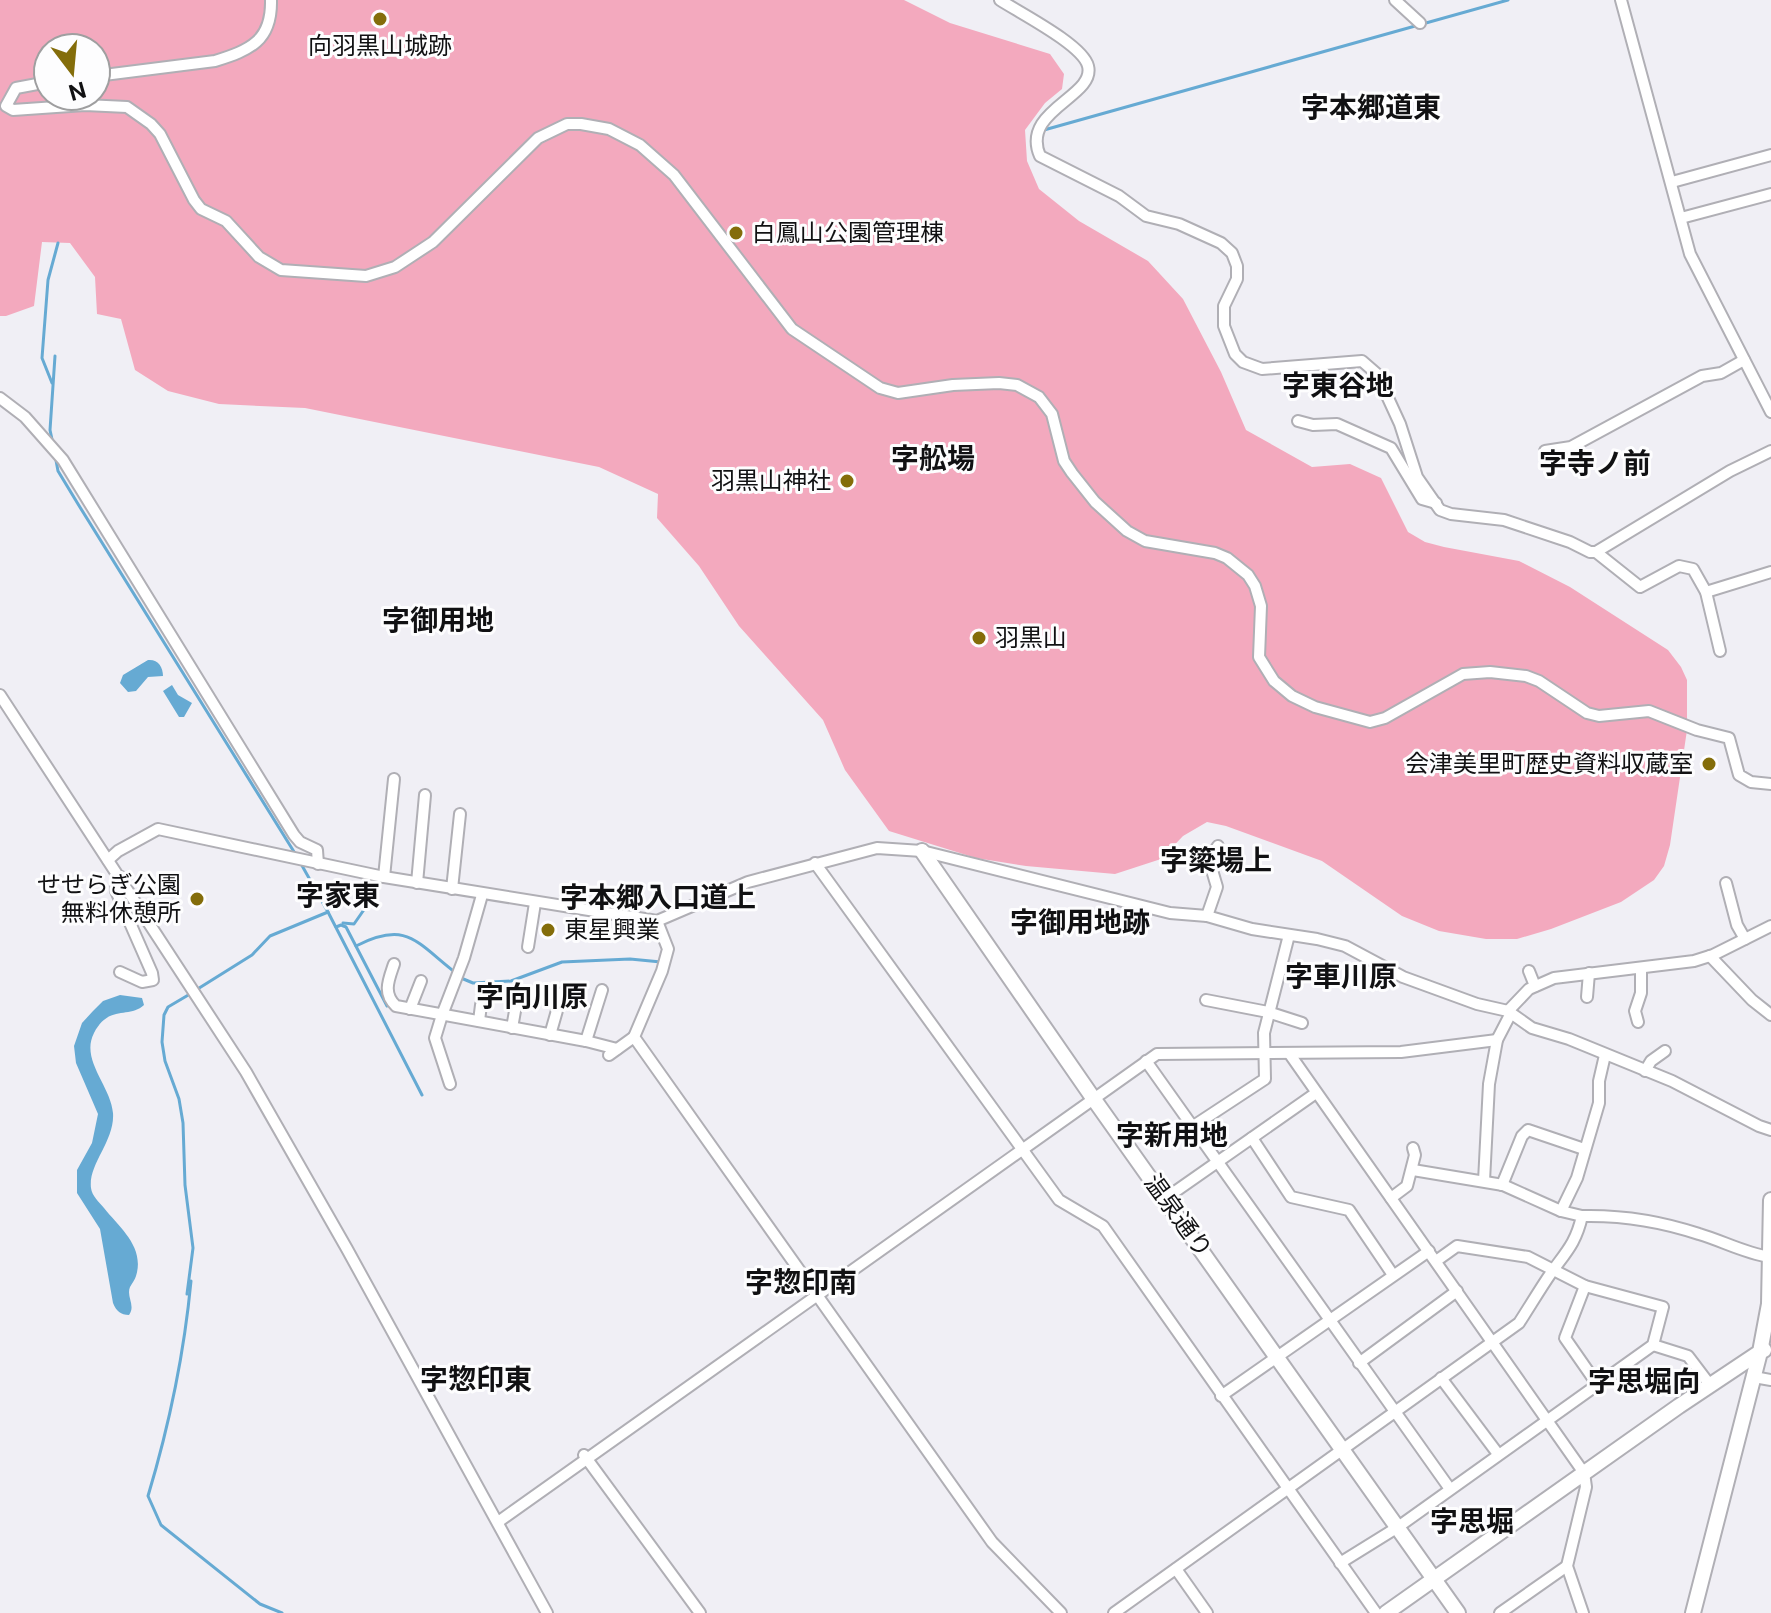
<svg xmlns="http://www.w3.org/2000/svg" width="1771" height="1613" viewBox="0 0 1771 1613" font-family="'Public Sans','Noto Sans JP',sans-serif">
  <style>
    .forest { fill: #f3a9be; fill-rule: evenodd }
    .water { fill: #66aad3 }
    .lines { fill: none; stroke-linecap: round; stroke-linejoin: round }
    .stream { stroke: #66aad3; stroke-width: 3 }
    .street-casing { stroke: #b0afb5; stroke-width: 14 }
    .secondary-casing { stroke: #b0afb5; stroke-width: 18 }
    .street { stroke: #fff; stroke-width: 10 }
    .secondary { stroke: #fff; stroke-width: 14 }
    .poi-dot { fill: #846d0a; stroke: #fdfdfe; stroke-width: 3 }
    .labels { text-anchor: middle; stroke-width: 6; stroke-linejoin: round; paint-order: stroke }
    .poi-label { font-size: 24px; fill: #111113; stroke: #fdfdfe; text-anchor: start }
    .street-label { font-size: 24px; fill: #111113; stroke: #fdfdfe }
    .quarter-label { font-size: 28px; font-weight: bold; fill: #111113; stroke: #fdfdfe }
  </style>
  <rect width="100%" height="100%" fill="#f0eff5"/>
  <path class="forest" d="M0,0H904L950,23L1050,54L1064,74L1062,89L1045,103L1025,130L1027,161L1039,189L1079,221L1148,261L1183,299L1221,372L1246,430L1312,467L1350,464L1381,478L1408,532L1425,542L1444,547L1519,561L1570,587L1668,650L1681,667L1687,680V730L1670,845L1664,866L1654,880L1621,902L1551,929L1517,939H1486L1439,931L1402,916L1322,861L1226,826L1207,822L1183,836L1161,859L1115,874L1026,866L976,858L889,831L845,770L823,720L739,626L699,566L657,518L658,494L599,467L305,408L219,404L168,391L135,370L121,319L97,314L95,277L70,243L42,242L34,306L6,316H0ZM48,48H96V96H48Z"/>
  <g class="water">
    <path d="M148,660C158,659 163,667 163,676L148,677L136,691L128,692L120,683L123,675Z"/>
    <path d="M172,685L178,695L192,703L184,717H179L163,691Z"/>
    <path d="M120,995L142,998L144,1005C129,1019 109,1004 94,1033C80,1060 111,1086 113,1113C115,1141 88,1164 91,1188C92,1196 99,1202 104,1208C120,1228 145,1247 136,1276C135,1280 132,1283 130,1287C126,1297 136,1305 129,1315C121,1315 116,1311 113,1303L100,1229L77,1193V1170L92,1143L98,1114L76,1063L74,1046L82,1023L93,1011L103,1001Z"/>
  </g>
  <g class="lines">
    <g class="stream">
      <path d="M1044,130L1508,0"/>
      <path d="M52,383L42,358L48,280L58,243"/>
      <path d="M53,444L50,430L55,356"/>
      <path d="M55,455L58,471L78,504L296,855"/>
      <path d="M328,912L422,1095"/>
      <path d="M343,923L354,924L377,891"/>
      <path d="M336,927L341,925L346,927L387,1006"/>
      <path d="M356,946C407,920 416,942 456,973"/>
      <path d="M461,978L473,983L511,981L562,962L630,959L661,962"/>
      <path d="M196,990L252,955L270,936L328,912L300,862"/>
      <path d="M191,1281C184,1355 169,1426 148,1496L161,1525L260,1604L282,1613"/>
      <path d="M187,1294L193,1248L185,1185L183,1123L179,1099L165,1061L162,1042L164,1015L168,1007L190,994"/>
    </g>
    <g class="street-casing">
      <g id="street">
        <path d="M1000,0C1020,13 1083,45 1088,66C1096,97 1020,110 1040,156L1119,196L1146,216L1179,224L1221,243L1232,253L1237,266V279L1224,306V326L1235,354L1243,362L1262,369L1362,361L1377,374L1400,424L1417,477L1440,510L1451,514L1504,520L1570,542L1590,552H1596L1730,471L1771,451"/>
        <path d="M1395,0L1420,23"/>
        <path d="M1621,0L1690,254L1771,412"/>
        <path d="M96,76L215,61C250,50 272,41 271,0"/>
        <path d="M48,82L16,88L6,106L13,110L85,105L127,107L151,124L160,134L194,200L201,209L226,221L259,257L281,270L366,276L395,267L433,242L538,138L567,124H581L609,129L640,145L674,175L792,329L880,388L898,393L953,385L999,383L1017,385L1039,397L1052,414L1064,461L1072,473L1095,502L1127,531L1145,541L1215,553L1227,558L1248,575L1255,586L1261,606L1259,657L1274,681L1292,696L1315,707L1370,722L1385,718L1463,674L1490,672L1526,676L1539,681L1587,713L1599,716L1649,711L1697,730L1729,738L1739,775L1751,782L1771,784"/>
        <path d="M1672,182L1771,155"/>
        <path d="M1681,218L1771,194"/>
        <path d="M0,398L25,417L63,460L294,835L300,842L317,850L318,864"/>
        <path d="M1298,421L1313,425L1337,424L1391,448L1422,499L1436,503"/>
        <path d="M1545,451L1571,447L1702,376L1721,373L1744,360"/>
        <path d="M1596,552L1640,587L1679,566L1693,569L1706,592L1720,651"/>
        <path d="M1706,592L1771,572"/>
        <path d="M0,695L246,1072L347,1249L547,1613"/>
        <path d="M108,860L118,851L158,829L384,877L657,921L748,882L877,848L922,851L1170,913L1207,916L1252,929L1317,939L1345,946L1403,977L1477,1004L1508,1011L1532,1028L1569,1039L1672,1081L1759,1126L1771,1130"/>
        <path d="M815,863L1059,1200L1103,1226L1376,1613"/>
        <path d="M384,877L394,779"/>
        <path d="M417,883L425,795"/>
        <path d="M1726,883L1737,925L1745,939"/>
        <path d="M452,889L460,814"/>
        <path d="M1207,916L1217,887L1209,860L1218,846"/>
        <path d="M657,921L668,949L662,971L634,1037L992,1542L1061,1613"/>
        <path d="M528,947L535,903"/>
        <path d="M1710,956L1752,1000L1771,1015"/>
        <path d="M394,964C389,979 382,993 396,1006L586,1041L617,1049"/>
        <path d="M1529,971L1535,986"/>
        <path d="M120,972L142,982L153,980L152,973L116,891L117,881L121,877"/>
        <path d="M1587,997L1589,973"/>
        <path d="M1206,1000L1268,1012L1302,1023"/>
        <path d="M410,1009L421,981"/>
        <path d="M1508,1011L1529,989L1554,978L1694,961L1713,955L1771,926"/>
        <path d="M479,1021L481,1005"/>
        <path d="M1638,1022L1635,1011L1641,993V968"/>
        <path d="M512,1028L518,994"/>
        <path d="M550,1035L562,993"/>
        <path d="M586,1041L602,990"/>
        <path d="M1289,1053L1584,1473L1586,1487L1567,1566L1583,1613"/>
        <path d="M609,1055L634,1037"/>
        <path d="M1146,1061L1450,1489"/>
        <path d="M1645,1071L1651,1061L1665,1051"/>
        <path d="M450,1084L435,1038L442,1015L464,958L482,895"/>
        <path d="M1192,1127L1265,1079L1264,1033L1289,935"/>
        <path d="M1252,1138L1291,1197L1349,1210L1393,1275"/>
        <path d="M1413,1170L1503,1185L1561,1211"/>
        <path d="M1484,1181L1489,1084L1497,1040L1511,1013"/>
        <path d="M1502,1185L1522,1136L1528,1130L1584,1149"/>
        <path d="M1166,1198L1316,1093"/>
        <path d="M1391,1198L1407,1186L1415,1155L1413,1148"/>
        <path d="M1582,1216C1623,1215 1660,1221 1699,1234C1723,1241 1744,1253 1770,1257"/>
        <path d="M1585,1286L1565,1338L1597,1384"/>
        <path d="M1653,1345L1688,1356L1710,1385"/>
        <path d="M1359,1363L1457,1291"/>
        <path d="M1754,1377L1771,1380"/>
        <path d="M1441,1378L1498,1454"/>
        <path d="M1221,1396L1429,1251"/>
        <path d="M584,1455L700,1613"/>
        <path d="M498,1522L1157,1054L1401,1052L1497,1040"/>
        <path d="M1340,1563L1398,1527L1653,1345L1663,1307L1585,1286L1528,1257L1457,1246L1436,1261"/>
        <path d="M1176,1569L1207,1613"/>
        <path d="M1114,1613L1519,1323C1530,1306 1540,1289 1551,1273C1566,1252 1576,1243 1582,1216L1561,1211L1577,1178L1599,1103V1081L1605,1055"/>
        <path d="M1500,1613L1567,1566"/>
      </g>
    </g>
    <g class="secondary-casing">
      <g id="secondary">
        <path d="M922,851L1093,1098L1458,1613"/>
        <path d="M1386,1613L1679,1406L1760,1352L1769,1304L1771,1200"/>
        <path d="M1693,1613L1760,1352L1764,1350"/>
      </g>
    </g>
    <use href="#street" class="street"/>
    <use href="#secondary" class="secondary"/>
  </g>
  <g class="poi-dot">
    <circle cx="380" cy="19" r="8"/>
    <circle cx="736" cy="233" r="8"/>
    <circle cx="847" cy="481" r="8"/>
    <circle cx="979" cy="638" r="8"/>
    <circle cx="1709" cy="764" r="8"/>
    <circle cx="197" cy="899" r="8"/>
    <circle cx="548" cy="930" r="8"/>
  </g>
  <g class="labels">
    <g class="poi-label">
      <text x="380" y="54" text-anchor="middle">向羽黒山城跡</text>
      <text x="752" y="241">白鳳山公園管理棟</text>
      <text x="831" y="489" text-anchor="end">羽黒山神社</text>
      <text x="995" y="646">羽黒山</text>
      <text x="1693" y="772" text-anchor="end">会津美里町歴史資料収蔵室</text>
      <text x="181" y="893" text-anchor="end">せせらぎ公園<tspan x="181" dy="28">無料休憩所</tspan></text>
      <text x="564" y="938">東星興業</text>
    </g>
    <g class="street-label">
      <text transform="translate(1178 1216) rotate(54)" y="8">温泉通り</text>
    </g>
    <g class="quarter-label">
      <text x="1371" y="117">字本郷道東</text>
      <text x="1338" y="395">字東谷地</text>
      <text x="933" y="468">字舩場</text>
      <text x="1595" y="473">字寺ノ前</text>
      <text x="438" y="630">字御用地</text>
      <text x="1216" y="870">字簗場上</text>
      <text x="338" y="905">字家東</text>
      <text x="658" y="907">字本郷入口道上</text>
      <text x="1080" y="932">字御用地跡</text>
      <text x="1341" y="986">字車川原</text>
      <text x="532" y="1006">字向川原</text>
      <text x="1172" y="1145">字新用地</text>
      <text x="801" y="1292">字惣印南</text>
      <text x="476" y="1389">字惣印東</text>
      <text x="1644" y="1391">字思堀向</text>
      <text x="1472" y="1531">字思堀</text>
    </g>
  </g>
  <g transform="translate(72 72) rotate(164)"><circle r="38" fill="#fdfdfe" stroke="#9f9fa0" stroke-width="2"/>
  <path d="M0-6L14 30L0 20L-14 30Z" fill="#846d0a"/>
  <text y="-12" font-size="22" font-weight="bold" text-anchor="middle" fill="#111113">N</text>
  </g>
</svg>
